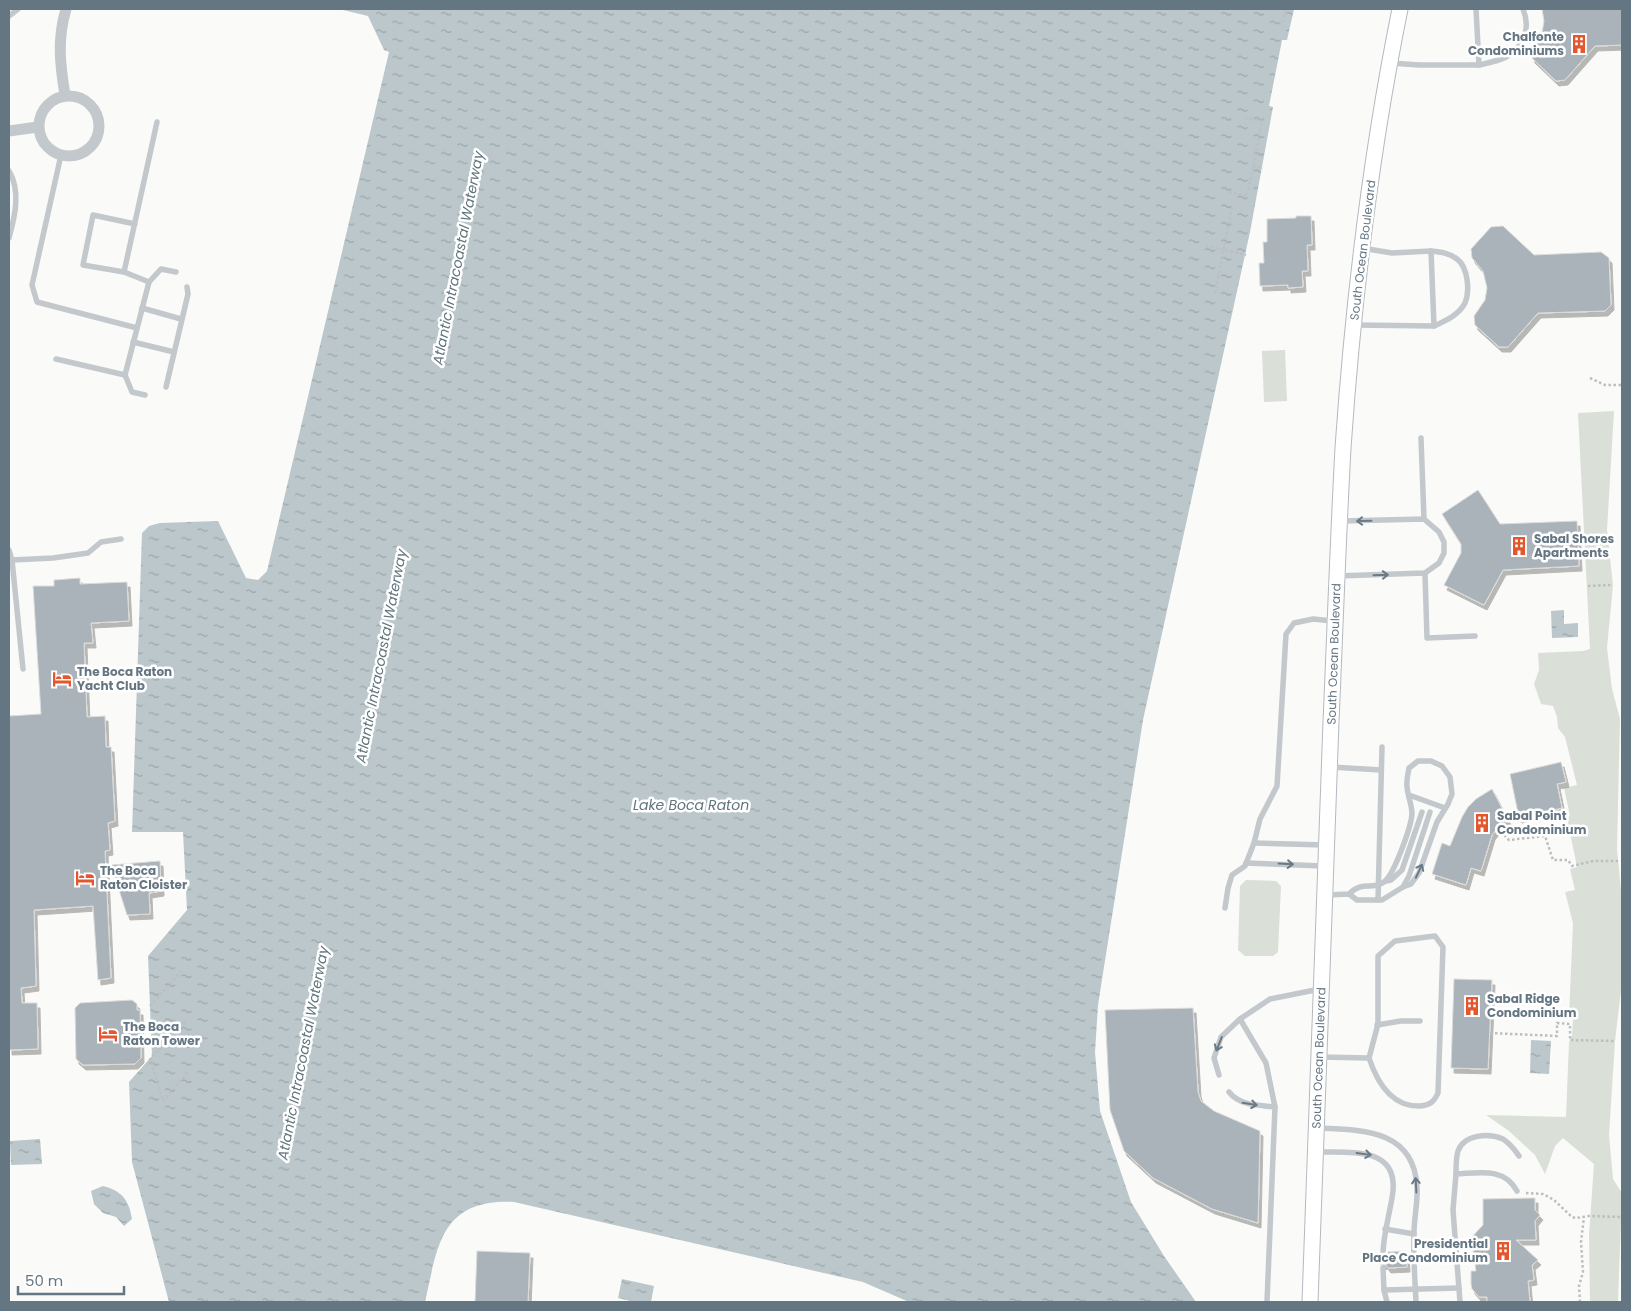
<svg xmlns="http://www.w3.org/2000/svg" width="1631" height="1311" viewBox="0 0 1631 1311" font-family="Poppins,sans-serif">
  <style>
    .grass { fill: #dadfd7 }
    .water { fill: url(#water-ripples) }
    .building { fill: #aab3b9; stroke: #dcdcda; filter: url(#shadow) }
    .lines { fill: none; stroke-linecap: round; stroke-linejoin: round }
    .secondary-casing { stroke: #b3babf; stroke-width: 17 }
    .path { stroke: #bbbfc2; stroke-width: 2.5; stroke-dasharray: 2.5 2.5; stroke-linecap: butt }
    .lane { stroke: #c3c8cc; stroke-width: 5.5 }
    .street { stroke: #c3c8cc; stroke-width: 11 }
    .secondary { stroke: #fff; stroke-width: 15 }
    .oneway { stroke: #6a7a87 }
    .labels { text-anchor: middle; stroke-width: 5; stroke-linejoin: round; paint-order: stroke }
    .poi-label { font-size: 12px; font-weight: bold; fill: #657683; stroke: #fff; text-anchor: start }
    .street-label { font-size: 12px; fill: #657683; stroke: #fff }
    .water-label { font-size: 14px; font-style: italic; fill: #60757c; stroke: #fff }
  </style>
  <defs>
    <pattern id="water-ripples" width="26" height="14" patternUnits="userSpaceOnUse" patternTransform="scale(1.25)"><rect width="26" height="14" fill="#bbc7cb"/><path d="M2 4q2-2 4 0t4 0M15 11q2-2 4 0t4 0" fill="none" stroke="#9ca6aa"/></pattern>
    <filter id="shadow"><feDropShadow dx="3" dy="5" stdDeviation="0" flood-color="#0004"/></filter>
  </defs>
  <rect width="100%" height="100%" fill="#fafaf8"/>
  <g class="grass">
    <path d="M1285,350L1287,401L1264,402L1262,351Z"/>
    <path d="M1614,411L1607,530L1613,585L1607,648L1612,689L1620,719L1617,849L1622,901V982L1615,1041L1609,1135L1613,1179L1622,1193L1618,1302H1590L1589,1235L1594,1164L1563,1138L1555,1146L1545,1174L1535,1155L1509,1131L1486,1115L1566,1117L1569,1042L1572,1036L1573,1018L1569,1017L1573,923L1565,892L1575,890L1570,869L1577,867L1567,818L1570,816L1564,788L1577,785L1565,737L1558,728L1557,717L1553,706L1541,704L1534,684L1539,670L1538,653L1583,651L1590,649L1578,413Z"/>
    <path d="M1246,880L1276,881L1281,886L1278,952L1273,956H1245L1238,950L1240,886Z"/>
  </g>
  <g class="water">
    <path d="M339,9H1294L1287,40H1282L1269,106L1273,107L1250,232L1143,720L1098,1005L1095,1052L1100,1111L1131,1202L1164,1256L1196,1302H909L863,1282L514,1202C441,1199 438,1245 425,1302H169L132,1162L129,1082L152,1056L148,956L187,910L183,832H132L142,533L149,526L160,523L218,521L246,578L258,580L267,571L389,52L384,50L368,16Z"/>
    <path d="M1564,610V624L1578,623V637L1552,638L1551,611Z"/>
    <path d="M1531,1040L1551,1041L1549,1074L1530,1073Z"/>
    <path d="M40,1139L42,1164L11,1165L10,1141Z"/>
    <path d="M103,1186C122,1191 129,1200 132,1219L124,1226L116,1217L103,1213L94,1204L91,1191Z"/>
    <path d="M622,1279L654,1286L651,1302H635L618,1298Z"/>
  </g>
  <g class="building">
    <path d="M1542,9H1622V45L1595,46L1565,80L1556,81L1532,58L1531,49L1542,33L1544,21Z"/>
    <path d="M1296,216H1311L1312,245H1307L1308,271H1302L1303,287L1288,288V285L1260,286L1259,263H1264L1263,242H1267V219L1296,218Z"/>
    <path d="M1503,226L1534,255L1601,252L1609,258L1611,305L1605,311L1538,313L1508,347H1499L1475,325L1474,316L1485,300L1487,288L1483,271L1472,258L1471,249L1491,227Z"/>
    <path d="M1478,490L1500,524L1577,521L1579,566L1503,570L1484,605L1444,585L1461,553V544L1442,514Z"/>
    <path d="M80,578V584L127,582L129,621L91,623L93,643H84L87,717L105,716L106,747H111L115,821L108,823L110,850L105,851L111,978L98,980L93,906L34,910L36,986L21,988L22,1003H37L38,1049L9,1050V716L41,714L33,586H54V580Z"/>
    <path d="M1561,762L1566,782L1557,784L1562,808L1519,818L1510,774Z"/>
    <path d="M1492,789L1508,820L1500,825L1492,835L1481,871L1471,868L1466,885L1432,874L1442,843L1450,846L1462,817L1468,807L1476,799Z"/>
    <path d="M160,861L161,891L149,893L150,914L127,915L111,865Z"/>
    <path d="M1454,979L1492,980L1488,1069L1451,1068Z"/>
    <path d="M132,1000L137,1004V1010H140L141,1058L135,1064L83,1065L76,1059L75,1008L80,1003Z"/>
    <path d="M1193,1008L1198,1092L1201,1101L1214,1111L1260,1131L1258,1223L1212,1209L1153,1178L1124,1151L1110,1110L1105,1010Z"/>
    <path d="M1535,1198V1210L1540,1215L1535,1221L1536,1240H1516L1538,1260L1532,1265L1534,1280L1528,1281L1530,1302H1487V1297H1479L1472,1289L1471,1284V1271H1476L1471,1238L1483,1225V1199Z"/>
    <path d="M477,1251L530,1253L528,1302H475Z"/>
    <path d="M1406,1251L1407,1267L1388,1268L1385,1264L1380,1265V1255L1383,1257L1387,1255L1388,1252Z"/>
  </g>
  <g class="lines">
    <g class="secondary-casing">
      <path id="secondary" d="M1310,1302C1317,1109 1324,915 1331,722C1335,631 1338,540 1343,448C1353,303 1371,152 1400,9"/>
    </g>
    <g class="path">
      <path d="M1283,22L1285,9"/>
      <path d="M1253,166L1263,168"/>
      <path d="M1229,192L1247,196L1262,121L1245,118"/>
      <path d="M1206,246L1246,255"/>
      <path d="M1215,293L1232,208"/>
      <path d="M1590,378L1605,385H1622"/>
      <path d="M1588,586L1613,585"/>
      <path d="M1497,828L1509,840L1545,836L1553,860H1568L1572,866L1593,861H1618"/>
      <path d="M150,1006L183,969"/>
      <path d="M1490,1033L1557,1036V1023L1570,1024V1040L1615,1041"/>
      <path d="M152,1056L156,1053L185,1022"/>
      <path d="M150,1058L163,1101L189,1071"/>
      <path d="M1526,1193L1543,1194L1554,1200L1572,1217L1576,1218L1589,1216L1621,1217"/>
      <path d="M1580,1302L1579,1286L1583,1272L1581,1242L1584,1217"/>
    </g>
    <g class="lane">
      <path d="M9,16L18,9"/>
      <path d="M1391,63L1419,65H1479L1476,9"/>
      <path d="M1479,65C1488,63 1499,61 1506,57C1524,47 1531,28 1523,9"/>
      <path d="M61,155L32,285L37,302L137,328"/>
      <path d="M9,171C21,191 15,216 9,238"/>
      <path d="M135,224L93,215L83,265L124,272L157,122"/>
      <path d="M1431,251C1441,252 1449,253 1457,259C1468,267 1470,291 1465,303C1459,315 1445,321 1434,326"/>
      <path d="M124,272L149,282"/>
      <path d="M142,308L181,319"/>
      <path d="M1354,325L1434,326L1431,251L1392,253L1362,248"/>
      <path d="M133,342L174,352"/>
      <path d="M56,359L125,375"/>
      <path d="M166,387L188,294L187,287"/>
      <path d="M145,395L132,392L125,375L149,282L161,269L176,272"/>
      <path d="M1421,438L1424,519"/>
      <path d="M9,550L12,560L23,669"/>
      <path d="M12,560L53,558L88,553L101,542L121,539"/>
      <path d="M1425,573L1427,638L1475,636"/>
      <path d="M1337,576L1425,573L1439,563L1444,553V542L1439,532L1424,519L1341,521"/>
      <path d="M1331,767L1381,770"/>
      <path d="M1409,795L1445,808"/>
      <path d="M1254,843L1325,845"/>
      <path d="M1246,863L1324,866"/>
      <path d="M1386,881L1391,880L1402,870L1422,812"/>
      <path d="M1403,887L1409,876L1430,812"/>
      <path d="M1326,895L1349,894L1357,900H1382L1403,887L1411,884L1419,873L1437,822L1448,804L1452,794L1450,777L1442,766L1431,761H1418L1409,768C1408,774 1406,781 1407,787C1408,797 1412,805 1412,814C1411,827 1394,875 1384,882C1371,891 1363,880 1349,894"/>
      <path d="M1378,900L1382,747"/>
      <path d="M1225,908L1228,888L1232,875L1245,866L1254,843L1260,819L1277,786L1286,634L1294,623L1313,619L1333,621"/>
      <path d="M1240,1019L1266,1063L1275,1107L1267,1302"/>
      <path d="M1377,1025L1401,1021H1420"/>
      <path d="M1319,1057L1369,1058L1378,1024V956L1395,941L1435,936L1443,947L1438,1093C1434,1102 1430,1105 1420,1106C1391,1107 1377,1082 1369,1058"/>
      <path d="M1219,1075L1214,1058L1221,1037L1240,1019L1270,999L1320,989"/>
      <path d="M1229,1092C1240,1106 1259,1105 1275,1107"/>
      <path d="M1318,1128C1362,1130 1414,1129 1417,1187C1418,1202 1414,1218 1414,1233C1413,1256 1415,1279 1416,1302"/>
      <path d="M1316,1152C1351,1153 1402,1145 1392,1198C1389,1216 1384,1233 1383,1252"/>
      <path d="M1456,1174C1456,1167 1456,1157 1458,1151C1464,1134 1489,1133 1503,1139C1509,1143 1515,1150 1519,1156"/>
      <path d="M1385,1229L1414,1234"/>
      <path d="M1383,1268L1384,1290L1387,1302"/>
      <path d="M1384,1290L1459,1288"/>
      <path d="M1460,1302L1453,1210L1456,1174C1479,1173 1504,1167 1517,1191"/>
    </g>
    <g class="street">
      <path d="M65,95C60,64 57,40 66,9"/>
      <circle cx="69" cy="126" r="30"/>
      <path d="M9,131L38,127"/>
    </g>
    <use href="#secondary" class="secondary"/>
  </g>
  <defs><path id="oneway-shaft" d="M-6 0H5M1.5-3L5.5 0L1.5 3" fill="none" stroke-width="1.6" stroke-linecap="round" stroke-linejoin="round" transform="scale(1.25)"/></defs>
  <g class="oneway">
    <use href="#oneway-shaft" transform="translate(1364 521) rotate(179)"/>
    <use href="#oneway-shaft" transform="translate(1381 575) rotate(-2)"/>
    <use href="#oneway-shaft" transform="translate(1286 864) rotate(3)"/>
    <use href="#oneway-shaft" transform="translate(1419 871) rotate(-65)"/>
    <use href="#oneway-shaft" transform="translate(1219 1044) rotate(112)"/>
    <use href="#oneway-shaft" transform="translate(1250 1104) rotate(9)"/>
    <use href="#oneway-shaft" transform="translate(1364 1154) rotate(8)"/>
    <use href="#oneway-shaft" transform="translate(1416 1185) rotate(-93)"/>
  </g>
  <defs>
    <g id="building-bare" transform="scale(1.5)"><path d="M-4-6H4V6H1V3H-1V6H-4ZM-2.5-4.3h1.7v1.8h-1.7ZM.8-4.3h1.7v1.8H.8ZM-2.5-1h1.7V.8h-1.7ZM.8-1h1.7V.8H.8Z" fill="#e4572e" stroke="#fff" stroke-width="2.5" paint-order="stroke"/></g>
    <g id="hotel-bare" transform="scale(1.5)"><path d="M-6-4.5h1.5V1H6V5H4.5V3h-9V5H-6ZM-4 0a1.8 1.8 0 1 1 3.6 0ZM.5 0V-2.5h3Q6-2.5 6 0Z" fill="#e4572e" stroke="#fff" stroke-width="2.5" paint-order="stroke"/></g>
  </defs>
  <g fill-rule="evenodd">
    <use href="#building-bare" x="1579" y="44"/>
    <use href="#building-bare" x="1519" y="546"/>
    <use href="#hotel-bare" x="62" y="679"/>
    <use href="#building-bare" x="1482" y="823"/>
    <use href="#hotel-bare" x="85" y="878"/>
    <use href="#building-bare" x="1472" y="1006"/>
    <use href="#hotel-bare" x="108" y="1034"/>
    <use href="#building-bare" x="1503" y="1251"/>
  </g>
  <g class="labels">
    <g class="poi-label">
      <text x="1564" y="41" text-anchor="end">Chalfonte<tspan x="1564" dy="14">Condominiums</tspan></text>
      <text x="1534" y="543">Sabal Shores<tspan x="1534" dy="14">Apartments</tspan></text>
      <text x="77" y="676">The Boca Raton<tspan x="77" dy="14">Yacht Club</tspan></text>
      <text x="1497" y="820">Sabal Point<tspan x="1497" dy="14">Condominium</tspan></text>
      <text x="100" y="875">The Boca<tspan x="100" dy="14">Raton Cloister</tspan></text>
      <text x="1487" y="1003">Sabal Ridge<tspan x="1487" dy="14">Condominium</tspan></text>
      <text x="123" y="1031">The Boca<tspan x="123" dy="14">Raton Tower</tspan></text>
      <text x="1488" y="1248" text-anchor="end">Presidential<tspan x="1488" dy="14">Place Condominium</tspan></text>
    </g>
    <g class="street-label">
      <text transform="translate(1363 250) rotate(-83)" y="4">South Ocean Boulevard</text>
      <text transform="translate(1334 654) rotate(-88)" y="4">South Ocean Boulevard</text>
      <text transform="translate(1319 1058) rotate(-88)" y="4">South Ocean Boulevard</text>
    </g>
    <g class="water-label">
      <text transform="translate(458 258) rotate(-79)" y="5">Atlantic Intracoastal Waterway</text>
      <text transform="translate(381 656) rotate(-79)" y="5">Atlantic Intracoastal Waterway</text>
      <text x="691" y="810">Lake Boca Raton</text>
      <text transform="translate(303 1053) rotate(-79)" y="5">Atlantic Intracoastal Waterway</text>
    </g>
  </g>
  <rect width="1631" height="1311" fill="none" stroke="#657683" stroke-width="20"/>
  <path d="M18 1286v8h106v-8" fill="none" stroke="#657683" stroke-width="2.5"/>
  <text x="25" y="1286" font-size="15" fill="#657683" stroke="#ffffff" stroke-width="4" paint-order="stroke">50 m</text>
</svg>
